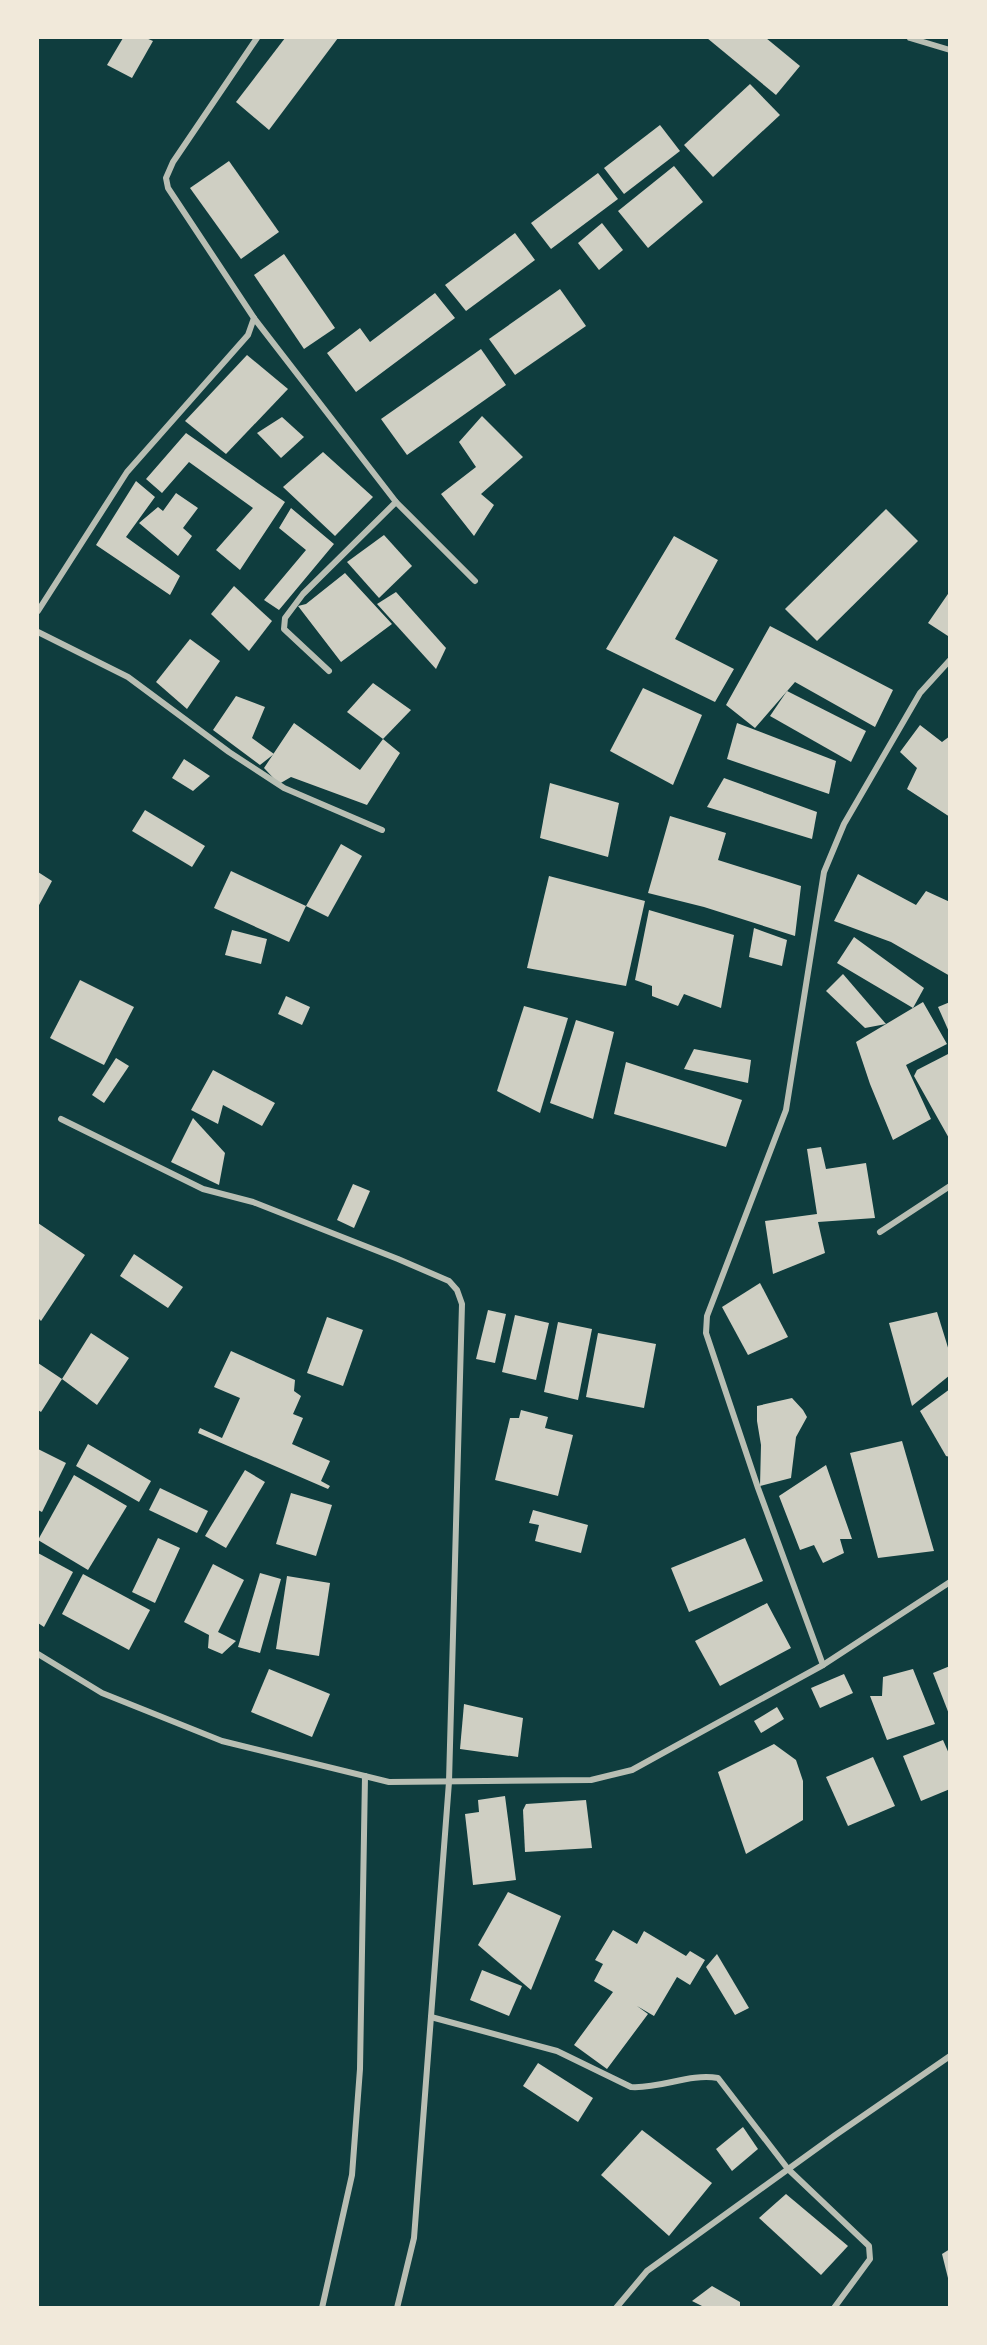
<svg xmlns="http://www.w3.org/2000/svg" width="987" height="2345" viewBox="0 0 987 2345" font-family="'Work Sans',sans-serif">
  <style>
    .building { fill: #cfcfc3 }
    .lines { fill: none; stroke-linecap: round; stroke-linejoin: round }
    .minor { stroke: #b8beb3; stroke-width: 6 }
  </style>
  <rect width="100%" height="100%" fill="#0f3d3e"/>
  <g class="building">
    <path d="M123,38H146L153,41L132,78L107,65Z"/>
    <path d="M285,38H338L269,130L236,102Z"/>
    <path d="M707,38H766L800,66L776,95Z"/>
    <path d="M750,84L780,115L713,177L684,145Z"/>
    <path d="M660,125L680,151L624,194L604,168Z"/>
    <path d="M229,161L279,232L241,259L190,188Z"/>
    <path d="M674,166L703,202L648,248L618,211Z"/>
    <path d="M598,173L618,199L551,249L531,223Z"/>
    <path d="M602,223L623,250L599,270L578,243Z"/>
    <path d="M515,233L535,260L466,311L445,285Z"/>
    <path d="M284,254L335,328L304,349L254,275Z"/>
    <path d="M560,289L586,326L515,375L489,339Z"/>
    <path d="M435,293L455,318L356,392L327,353L360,328L370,342Z"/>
    <path d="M481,349L506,385L407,455L381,419Z"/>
    <path d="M247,355L288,389L226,454L185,421Z"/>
    <path d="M482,416L523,457L481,494L494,505L474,536L441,494L476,467L459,442Z"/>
    <path d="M282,417L304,437L281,458L257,433Z"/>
    <path d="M186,433L285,502L240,570L216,550L253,508L189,462L162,493L146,479Z"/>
    <path d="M323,452L373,497L335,536L283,487Z"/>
    <path d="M136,481L155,497L126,537L180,576L170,595L96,545Z"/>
    <path d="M176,493L198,508L183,528L192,536L178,556L139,523L158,507L163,511Z"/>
    <path d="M291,508L334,544L279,610L264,600L306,550L279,528Z"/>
    <path d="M886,509L918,541L817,641L785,609Z"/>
    <path d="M384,535L412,566L379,598L347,562Z"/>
    <path d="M674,536L718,560L675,639L734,669L715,702L606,649Z"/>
    <path d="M345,573L392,624L341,662L298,606L306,604Z"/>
    <path d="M234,586L272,621L249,651L211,614Z"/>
    <path d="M950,591V635L948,636L928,623Z"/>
    <path d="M396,592L446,648L436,669L377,604Z"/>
    <path d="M770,626L893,690L875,727L795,682L755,728L726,705Z"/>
    <path d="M190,639L220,661L187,709L156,682Z"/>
    <path d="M373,683L411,710L383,739L347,712Z"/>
    <path d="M643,688L702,715L673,785L610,751Z"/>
    <path d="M787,691L866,731L851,762L770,716Z"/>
    <path d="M236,696L265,707L252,738L274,754L260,765L213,730Z"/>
    <path d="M294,723L360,770L383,739L400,753L367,805L291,777L279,784L264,768Z"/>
    <path d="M737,723L836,761L829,794L727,759Z"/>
    <path d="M920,725L942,742L950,736V817L907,789L917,768L900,752Z"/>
    <path d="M184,759L210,776L193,791L172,778Z"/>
    <path d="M724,778L817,812L812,839L707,807Z"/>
    <path d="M550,783L619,803L608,857L540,838Z"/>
    <path d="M145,810L205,846L192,867L132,831Z"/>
    <path d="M670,816L726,833L718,860L801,886L795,936L704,907L648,893Z"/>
    <path d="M341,844L362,856L328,917L306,906Z"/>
    <path d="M231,871L306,906L289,942L214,908Z"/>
    <path d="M38,872L52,881L38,907Z"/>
    <path d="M858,874L916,905L926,891L950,902V976L891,942L834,921Z"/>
    <path d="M549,876L645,901L626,986L527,968Z"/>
    <path d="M649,910L734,935L721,1008L684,994L678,1006L652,996V986L635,980Z"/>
    <path d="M754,928L787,940L782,966L749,957Z"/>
    <path d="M232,930L267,939L261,964L225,955Z"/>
    <path d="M854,937L924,988L913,1008L837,963Z"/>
    <path d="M843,974L886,1024L865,1028L826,991Z"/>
    <path d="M80,980L134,1007L104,1065L50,1038Z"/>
    <path d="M286,996L310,1007L302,1025L278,1014Z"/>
    <path d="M923,1002L947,1044L906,1065L931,1119L893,1140L870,1084L856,1042Z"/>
    <path d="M950,1002V1034L938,1007Z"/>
    <path d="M524,1006L568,1018L540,1113L497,1091Z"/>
    <path d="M576,1020L614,1032L593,1119L550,1103Z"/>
    <path d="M694,1049L751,1060L748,1083L684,1069Z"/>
    <path d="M950,1053V1140L914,1076L917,1070Z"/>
    <path d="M116,1058L129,1066L104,1103L92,1095Z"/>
    <path d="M626,1062L742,1100L726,1147L614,1114Z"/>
    <path d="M213,1070L275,1103L262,1126L223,1105L218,1124L191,1110Z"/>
    <path d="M193,1118L225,1153L219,1185L171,1162Z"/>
    <path d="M821,1147L826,1169L866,1163L875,1218L818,1222L825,1253L773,1274L765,1221L817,1214L807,1149Z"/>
    <path d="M353,1184L370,1191L354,1228L337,1220Z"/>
    <path d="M38,1223L85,1255L41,1321L38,1318Z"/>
    <path d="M134,1254L183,1287L168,1308L120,1276Z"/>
    <path d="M760,1283L788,1337L748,1355L722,1307Z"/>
    <path d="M488,1310L506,1314L495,1363L476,1359Z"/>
    <path d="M937,1312L950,1354V1375L912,1406L889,1323Z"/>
    <path d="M515,1315L549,1323L536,1380L502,1372Z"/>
    <path d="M327,1317L363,1330L343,1386L307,1373Z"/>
    <path d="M558,1322L592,1329L578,1400L544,1392Z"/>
    <path d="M91,1333L129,1358L97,1405L62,1379Z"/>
    <path d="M598,1333L656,1344L644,1408L586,1397Z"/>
    <path d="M231,1351L295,1380L294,1391L301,1396L293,1414L303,1418L292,1444L330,1461L321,1481L330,1486L328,1489L198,1433L200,1428L222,1438L240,1398L214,1387Z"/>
    <path d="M38,1363L62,1379L41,1412L38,1410Z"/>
    <path d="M950,1389V1457L946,1456L920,1411Z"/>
    <path d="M792,1398L803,1410L807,1417L796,1437L791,1478L760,1486L761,1445L757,1421V1406Z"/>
    <path d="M521,1410L548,1417L545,1428L573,1435L558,1496L495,1480L510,1418H519Z"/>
    <path d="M902,1441L934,1551L878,1558L850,1453Z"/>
    <path d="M88,1444L151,1481L139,1502L76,1466Z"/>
    <path d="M38,1449L66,1463L42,1512L38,1510Z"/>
    <path d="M826,1465L852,1539H840L844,1553L823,1563L814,1545L800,1550L779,1496Z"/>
    <path d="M245,1470L265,1482L226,1548L205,1536Z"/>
    <path d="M74,1475L127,1506L88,1570L38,1540Z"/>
    <path d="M160,1488L208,1511L197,1533L149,1510Z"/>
    <path d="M291,1493L332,1505L316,1556L276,1544Z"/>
    <path d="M533,1510L588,1525L581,1553L535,1541L539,1525L529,1523Z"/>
    <path d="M158,1538L180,1548L155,1603L132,1592Z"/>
    <path d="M745,1538L763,1581L689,1612L671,1568Z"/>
    <path d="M38,1553L73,1572L44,1627L38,1623Z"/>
    <path d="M213,1564L244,1580L218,1632L236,1641L222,1654L208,1648L209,1635L184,1622Z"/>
    <path d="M260,1573L281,1579L260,1653L238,1647Z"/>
    <path d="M83,1574L150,1610L129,1650L62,1614Z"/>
    <path d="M287,1576L330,1583L319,1656L276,1649Z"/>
    <path d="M767,1603L791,1648L720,1686L695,1641Z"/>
    <path d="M950,1666V1714H949L933,1673Z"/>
    <path d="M269,1669L330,1694L312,1737L251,1712Z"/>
    <path d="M913,1669L935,1724L887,1740L870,1696H882L883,1677Z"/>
    <path d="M844,1674L853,1693L820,1708L811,1688Z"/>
    <path d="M464,1704L523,1718L518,1757L460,1749Z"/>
    <path d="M777,1707L784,1719L761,1733L754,1721Z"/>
    <path d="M943,1740L950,1756V1789L921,1801L903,1756Z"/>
    <path d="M774,1744L796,1760L803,1781V1820L746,1854L718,1772Z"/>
    <path d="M873,1757L895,1806L848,1826L826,1777Z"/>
    <path d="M505,1796L516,1880L473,1885L465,1814L479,1812L478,1800Z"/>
    <path d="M586,1800L592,1848L525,1852L523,1810L526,1804Z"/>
    <path d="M508,1892L561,1916L531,1990L478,1945Z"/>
    <path d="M613,1930L637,1944L644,1931L686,1956L690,1951L705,1960L690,1985L677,1977L654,2016L637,2006L648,2014L607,2069L574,2045L613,1992L594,1981L603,1964L595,1960Z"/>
    <path d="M717,1954L749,2008L735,2015L706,1967Z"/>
    <path d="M482,1970L522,1986L509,2016L470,2000Z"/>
    <path d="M538,2063L593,2098L578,2122L523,2086Z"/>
    <path d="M743,2127L758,2149L732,2171L716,2149Z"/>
    <path d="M642,2130L712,2183L669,2236L601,2175Z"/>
    <path d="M786,2194L848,2246L821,2275L759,2218Z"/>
    <path d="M950,2249V2282H949L942,2254Z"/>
    <path d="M712,2286L740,2302V2307H704L692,2301Z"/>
  </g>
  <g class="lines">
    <g class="minor">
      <path d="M910,38L950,50"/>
      <path d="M254,318L396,502L475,581"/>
      <path d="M38,611L127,472L248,335L254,318L168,188L166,178L173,162L257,38"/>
      <path d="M38,632L128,677L229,752L284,788L382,830"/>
      <path d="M329,671L284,629L285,618L303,594L396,502"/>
      <path d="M61,1119L203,1189L253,1202L398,1259L449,1281L457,1290L462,1304L449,1782L414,2238L397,2308"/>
      <path d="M880,1232L950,1186"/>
      <path d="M38,1654L102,1693L222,1741L389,1782L591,1780L632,1770L823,1665L950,1582"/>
      <path d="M823,1665L758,1488L706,1333L707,1316L786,1110L824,872L844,824L920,693L950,660"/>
      <path d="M431,2017L557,2051L631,2087C661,2089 689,2073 718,2078L788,2169L869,2246L870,2259L834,2308"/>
      <path d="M322,2308L352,2175L360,2069L365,1776"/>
      <path d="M616,2308L647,2271L834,2136L950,2056"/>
    </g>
  </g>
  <rect width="987" height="2345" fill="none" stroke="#f1e9da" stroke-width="78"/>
</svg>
